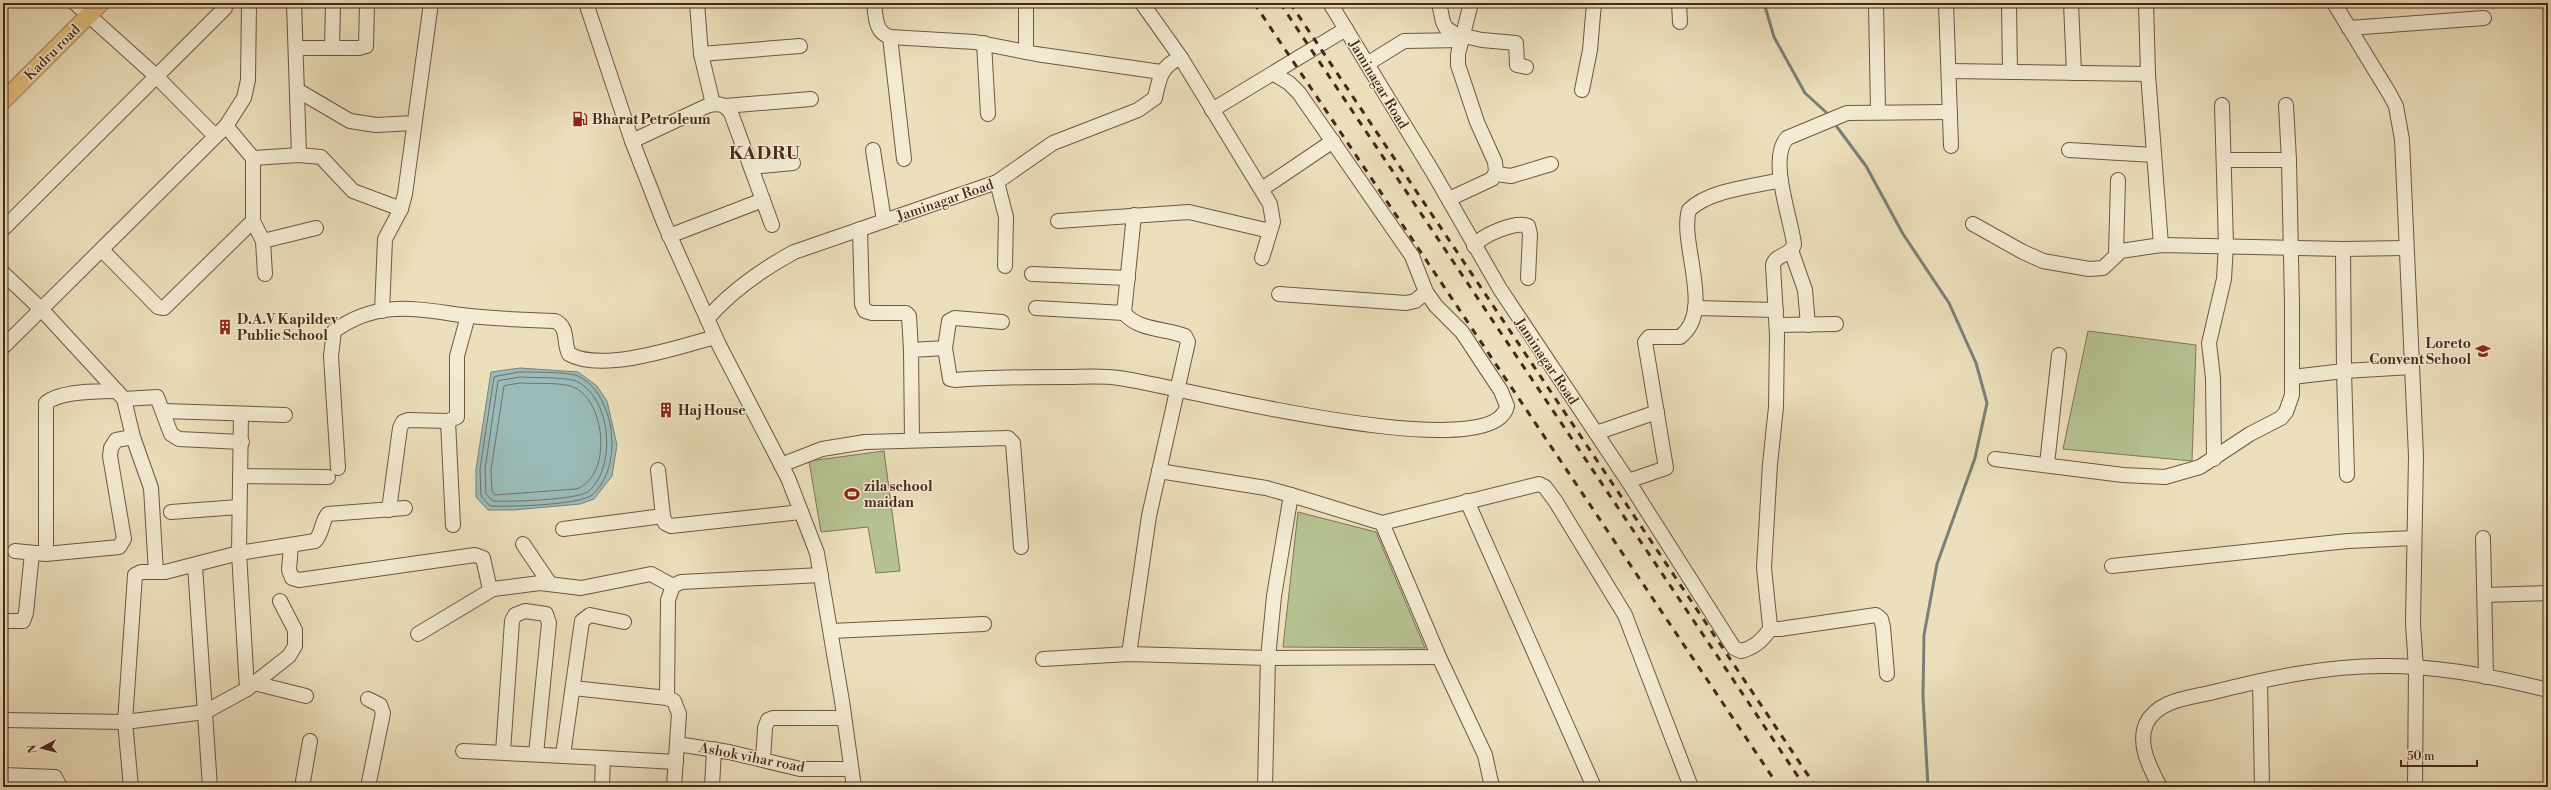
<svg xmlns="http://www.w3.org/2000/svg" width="2551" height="790" viewBox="0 0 2551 790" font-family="'Libre Bodoni',serif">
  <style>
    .green { fill: #b6c292; stroke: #7f7456 }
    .water { fill: #9abbb8; stroke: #798079 }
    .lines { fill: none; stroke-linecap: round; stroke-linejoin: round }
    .shore { stroke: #71716a; stroke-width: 1 }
    .stream { stroke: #798079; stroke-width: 3 }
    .minor-casing { stroke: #715543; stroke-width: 16 }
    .major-casing { stroke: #48271b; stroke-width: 18 }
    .minor { stroke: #f3ebd3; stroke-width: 14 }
    .major { stroke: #e6c07e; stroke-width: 17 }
    .rail { stroke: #48271b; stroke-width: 3; stroke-dasharray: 7 7; stroke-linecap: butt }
    .labels { text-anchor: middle; stroke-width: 3; stroke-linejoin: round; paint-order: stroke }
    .street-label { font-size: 14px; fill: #48271b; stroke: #f3ebd3 }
    .poi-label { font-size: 14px; font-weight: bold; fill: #48271b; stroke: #f3ebd3; text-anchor: start }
    .district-label { font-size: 18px; font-weight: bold; letter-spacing: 1px; fill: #48271b; stroke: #f3ebd3 }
  </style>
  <rect width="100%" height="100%" fill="#ece0bc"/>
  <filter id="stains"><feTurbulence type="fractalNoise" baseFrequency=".005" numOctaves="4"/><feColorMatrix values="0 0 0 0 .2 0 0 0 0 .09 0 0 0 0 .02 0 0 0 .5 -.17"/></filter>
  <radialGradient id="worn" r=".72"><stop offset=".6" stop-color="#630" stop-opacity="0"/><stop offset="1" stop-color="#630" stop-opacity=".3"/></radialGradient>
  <g class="green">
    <path d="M2088,331L2196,345L2192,461L2063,449Z"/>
    <path d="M884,451L900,571L876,573L868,527L821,532L809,461Z"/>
    <path d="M1298,512L1376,532L1425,648L1283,647Z"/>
  </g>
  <path class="water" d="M520,368L578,372L597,386L607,401L617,445L612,476L594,499L580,504L513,510H488L476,497V469L491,372Z"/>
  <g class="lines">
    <g class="shore">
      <path d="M520,372C532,372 569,372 578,376C616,394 624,468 592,495C580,505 508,507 490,506L481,496L480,469L494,377Z"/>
      <path d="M521,377C533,378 566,377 576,381C611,397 617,466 589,491C579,500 508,502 493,501L486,494L485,469L498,381Z"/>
      <path d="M521,383C535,384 561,382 573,387C606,400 613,477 576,489L495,495L492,491L491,470L504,386Z"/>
    </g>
    <g class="stream">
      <path d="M1764,3L1774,37L1805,93L1828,114"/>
      <path d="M1837,127L1866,166L1903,234L1949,303L1976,363L1987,403L1975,458L1937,564L1924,635L1923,696L1928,787"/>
    </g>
    <g class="minor-casing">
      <g id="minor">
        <path d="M75,3L156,76L215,136"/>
        <path d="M294,3L299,155"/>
        <path d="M586,3L632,141L664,223L719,345L788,478L817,553L842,701L854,787"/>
        <path d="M697,3L701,54L713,104"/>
        <path d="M874,3C876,18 875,32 890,37L975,42L1036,54L1161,72"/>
        <path d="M1142,3L1181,58L1270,204L1273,222L1262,258"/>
        <path d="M1330,3L1434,174L1500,289L1628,481L1734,648L1741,651C1754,648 1763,640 1770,629"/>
        <path d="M1439,3L1443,22L1446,28L1455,34L1482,40L1516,43L1517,65L1526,67"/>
        <path d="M1679,3L1680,22"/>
        <path d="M1876,3L1878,111"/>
        <path d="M1946,3L1951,146"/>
        <path d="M2009,3L2010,72"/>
        <path d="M2071,3L2074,73"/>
        <path d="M2146,3L2148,74L2161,245"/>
        <path d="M2334,3L2389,93L2396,106L2402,140L2416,456L2413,624L2416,668L2415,787"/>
        <path d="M2349,28L2484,18"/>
        <path d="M890,37L904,159"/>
        <path d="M984,43L988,114"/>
        <path d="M296,48H359L366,46L367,3"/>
        <path d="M332,48L333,3"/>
        <path d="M1026,52V3"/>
        <path d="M701,54L800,46"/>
        <path d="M1367,64L1404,41L1462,40"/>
        <path d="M1949,71L2148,74"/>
        <path d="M297,90L350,121L376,125L414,123"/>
        <path d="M1582,90L1590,50L1594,3"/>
        <path d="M725,106L811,99"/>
        <path d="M1212,110L1346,29"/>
        <path d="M226,126L244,98L248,80L249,3"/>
        <path d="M632,141L709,105C720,103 724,104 731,113L772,225"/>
        <path d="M873,150L884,221"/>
        <path d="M2069,150L2154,155"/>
        <path d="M253,158L299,155L321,157L353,191L401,209"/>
        <path d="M2224,160H2289"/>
        <path d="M751,167L793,163"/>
        <path d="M1496,174L1511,176L1551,164"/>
        <path d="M997,182L1006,217L1005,266"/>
        <path d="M1262,189L1333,141"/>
        <path d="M1449,199L1492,179L1496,172L1495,162L1477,122L1458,65V54L1471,3"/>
        <path d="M1058,221L1189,212L1270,231"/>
        <path d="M1973,224L2023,252L2043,261L2089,269L2103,268L2121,251L2161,245L2343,249L2406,248"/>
        <path d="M3,229L225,8"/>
        <path d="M860,229L862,304L865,311L872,313H906L909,316L911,350"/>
        <path d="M669,236L763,200"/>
        <path d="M263,241L316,228"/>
        <path d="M1474,246C1482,235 1515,221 1528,226L1530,234L1528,278"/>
        <path d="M102,250L158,307L164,308L253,221"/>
        <path d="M1791,250L1805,290L1808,325"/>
        <path d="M2116,253L2118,180"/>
        <path d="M3,273L42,310L124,399L133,437L151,488L156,572"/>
        <path d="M1032,274L1128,278"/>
        <path d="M1279,294L1406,303L1415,301L1426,292"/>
        <path d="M1036,308L1124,313L1134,215"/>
        <path d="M1695,308L1776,310"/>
        <path d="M382,311L385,239L401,209L405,194L431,3"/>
        <path d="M1124,313C1139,331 1165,328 1185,336L1188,342L1149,516L1129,654"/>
        <path d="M707,319C730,292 763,269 794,252L997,182L1053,143L1138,110L1155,98C1159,79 1161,65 1181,58"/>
        <path d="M1777,325L1836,324"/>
        <path d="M3,347L226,126L253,158V221L263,241L265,274"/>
        <path d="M945,348L950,379L955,380C992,377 1028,377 1064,377C1082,377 1101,375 1119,378C1169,384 1494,471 1507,406L1501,391L1462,332L1436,306L1426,292L1412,256L1299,93L1289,83L1274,74"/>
        <path d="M2292,377L2344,371L2343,249"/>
        <path d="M124,399L157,397L171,434L179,439L242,442"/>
        <path d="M164,411L285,415"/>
        <path d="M241,414L239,553L247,689"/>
        <path d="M448,421L453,525"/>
        <path d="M1596,433L1657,412"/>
        <path d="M912,440L911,350L945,348L949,321L955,318L1002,322"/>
        <path d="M1995,459L2123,475L2165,477L2200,467L2250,434L2281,418L2286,412L2292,395V304L2289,160L2286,105"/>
        <path d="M2214,459L2213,378L2209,343L2224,279L2226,245L2222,105"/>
        <path d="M2047,464L2059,355"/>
        <path d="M781,465L822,449L865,442L1008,438L1013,443L1021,547"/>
        <path d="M338,468L331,356L334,331C380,298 419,310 470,316C498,319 527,320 555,321C569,327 563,342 569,354C602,373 679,347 715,337"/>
        <path d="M658,470L663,516L665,523L671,526L801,512"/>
        <path d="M1159,471L1266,488L1291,495"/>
        <path d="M2347,475L2344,371L2412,367"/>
        <path d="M240,476L328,477"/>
        <path d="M1628,481L1666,468L1645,342L1649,337H1680C1715,311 1679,244 1689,210C1709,190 1755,186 1781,180"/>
        <path d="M1467,501L1594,787"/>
        <path d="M389,510L400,428L403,422L408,420L448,421L457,417V356L468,316"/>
        <path d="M171,512L239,507"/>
        <path d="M1382,523L1439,657L1485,755L1492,787"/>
        <path d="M563,529L663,516"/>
        <path d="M2483,538L2486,677"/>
        <path d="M523,544L550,584"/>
        <path d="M291,545L289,570L292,578L299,580L475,555L483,558L489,585L493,589L540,583L581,588L651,574L673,586"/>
        <path d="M15,551L46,554L119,547L124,539L110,456L111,448L116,440L133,437"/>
        <path d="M46,554V403C60,391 98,391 117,391"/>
        <path d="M195,566L210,787"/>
        <path d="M2112,566L2348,541L2414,538"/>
        <path d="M2485,595L2548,593"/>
        <path d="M3,621H23L26,613L32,553"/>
        <path d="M831,631L984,624"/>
        <path d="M418,634L493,589"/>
        <path d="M1043,659L1129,654L1268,658L1439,657"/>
        <path d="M1887,674L1883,627L1881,619L1876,615L1780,629H1770V626L1764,568L1770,464L1776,407L1777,336L1773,265C1775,254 1792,256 1794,244C1791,218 1768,159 1787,138L1847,113L1950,112"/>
        <path d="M2260,681L2262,787"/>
        <path d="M254,683L306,696"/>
        <path d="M573,688L667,698L674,701L679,714L674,787"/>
        <path d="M667,698L668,600L673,586L681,582L821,575"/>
        <path d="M3,720L125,722L205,712L247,689L289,656L295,646V630L280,601"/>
        <path d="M677,744L729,752L800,769H851"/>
        <path d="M463,751L603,758L602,787"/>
        <path d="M503,752L512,621L515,615L525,611L546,614L549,623L536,754"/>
        <path d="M563,755L582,621L590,615L624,622"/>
        <path d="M603,758L676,762"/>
        <path d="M763,760L765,728L768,720L773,718H844"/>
        <path d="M3,775L55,777L60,787"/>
        <path d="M131,787L125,722L135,575L141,572H165L239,553L315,541C323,533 321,522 328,514L405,508"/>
        <path d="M302,787L310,741"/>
        <path d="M368,787L383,713L380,705L368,699"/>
        <path d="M712,787L714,749"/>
        <path d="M1265,787L1268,658L1274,596L1291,495L1382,523L1539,484L1545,487L1556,502L1625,615L1691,787"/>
        <path d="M2160,787C2151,769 2137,746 2146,724C2158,699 2191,698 2214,692C2270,678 2329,665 2387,666C2441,666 2496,677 2548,690"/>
      </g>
    </g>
    <g class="major-casing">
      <path id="major" d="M3,101L101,3"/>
    </g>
    <use href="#minor" class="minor"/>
    <use href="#major" class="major"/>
    <g class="rail">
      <path d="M1254,3L1779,787"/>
      <path d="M1280,3L1805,787"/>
      <path d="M1290,3L1816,787"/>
    </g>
  </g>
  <defs>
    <g id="fuel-bare" transform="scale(1.2)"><path d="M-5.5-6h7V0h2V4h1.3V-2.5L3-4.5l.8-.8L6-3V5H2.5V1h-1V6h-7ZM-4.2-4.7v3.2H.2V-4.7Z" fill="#8f2418" stroke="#f3ebd3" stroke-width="2.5" paint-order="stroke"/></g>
    <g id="building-bare" transform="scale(1.2)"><path d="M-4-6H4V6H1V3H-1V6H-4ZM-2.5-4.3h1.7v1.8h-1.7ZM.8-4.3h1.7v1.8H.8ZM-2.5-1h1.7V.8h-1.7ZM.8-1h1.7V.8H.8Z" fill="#8f2418" stroke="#f3ebd3" stroke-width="2.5" paint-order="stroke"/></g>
    <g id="school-bare" transform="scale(1.2)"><path d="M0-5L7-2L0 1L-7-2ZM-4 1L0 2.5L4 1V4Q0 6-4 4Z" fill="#8f2418" stroke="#f3ebd3" stroke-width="2.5" paint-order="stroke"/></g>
    <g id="stadium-bare" transform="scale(1.2)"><path d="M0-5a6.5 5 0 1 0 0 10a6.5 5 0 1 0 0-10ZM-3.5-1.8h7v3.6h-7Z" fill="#8f2418" stroke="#f3ebd3" stroke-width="2.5" paint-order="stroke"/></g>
  </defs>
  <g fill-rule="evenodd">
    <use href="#fuel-bare" x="580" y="119"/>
    <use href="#building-bare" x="225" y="327"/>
    <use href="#school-bare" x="2483" y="351"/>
    <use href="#building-bare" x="666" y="410"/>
    <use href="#stadium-bare" x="852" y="494"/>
  </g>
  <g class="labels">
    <g class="street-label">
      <text transform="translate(52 52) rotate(-45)" y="5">Kadru road</text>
      <text transform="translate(1379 84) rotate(59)" y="5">Jaminagar Road</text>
      <text transform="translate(945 200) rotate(-19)" y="5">Jaminagar Road</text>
      <text transform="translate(1547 361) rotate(56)" y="5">Jaminagar Road</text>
      <text transform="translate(752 757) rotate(11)" y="5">Ashok vihar road</text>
    </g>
    <g class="poi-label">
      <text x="592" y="124">Bharat Petroleum</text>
      <text x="237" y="324">D.A.V Kapildev<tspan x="237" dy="16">Public School</tspan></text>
      <text x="2471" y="348" text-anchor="end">Loreto<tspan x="2471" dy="16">Convent School</tspan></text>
      <text x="678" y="415">Haj House</text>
      <text x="864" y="491">zila school<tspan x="864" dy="16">maidan</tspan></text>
    </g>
    <g class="district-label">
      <text x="765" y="159">KADRU</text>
    </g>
  </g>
  <rect width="2551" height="790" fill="none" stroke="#ece0bc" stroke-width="16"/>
  <rect x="4" y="4" width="2543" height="782" fill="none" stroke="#48271b" stroke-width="2"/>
  <rect x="8" y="8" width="2535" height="774" fill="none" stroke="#48271b"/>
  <g transform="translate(42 748) rotate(263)" stroke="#f3ebd3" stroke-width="3" paint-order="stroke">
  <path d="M0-3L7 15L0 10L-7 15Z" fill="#48271b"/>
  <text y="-6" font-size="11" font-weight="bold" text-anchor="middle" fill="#48271b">N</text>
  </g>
  <path d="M2401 760v6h76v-6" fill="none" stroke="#48271b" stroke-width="2"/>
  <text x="2407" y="760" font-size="12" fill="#48271b" stroke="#f3ebd3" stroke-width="3" paint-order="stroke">50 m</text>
  <rect width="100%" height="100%" filter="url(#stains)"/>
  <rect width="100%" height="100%" fill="url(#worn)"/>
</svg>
